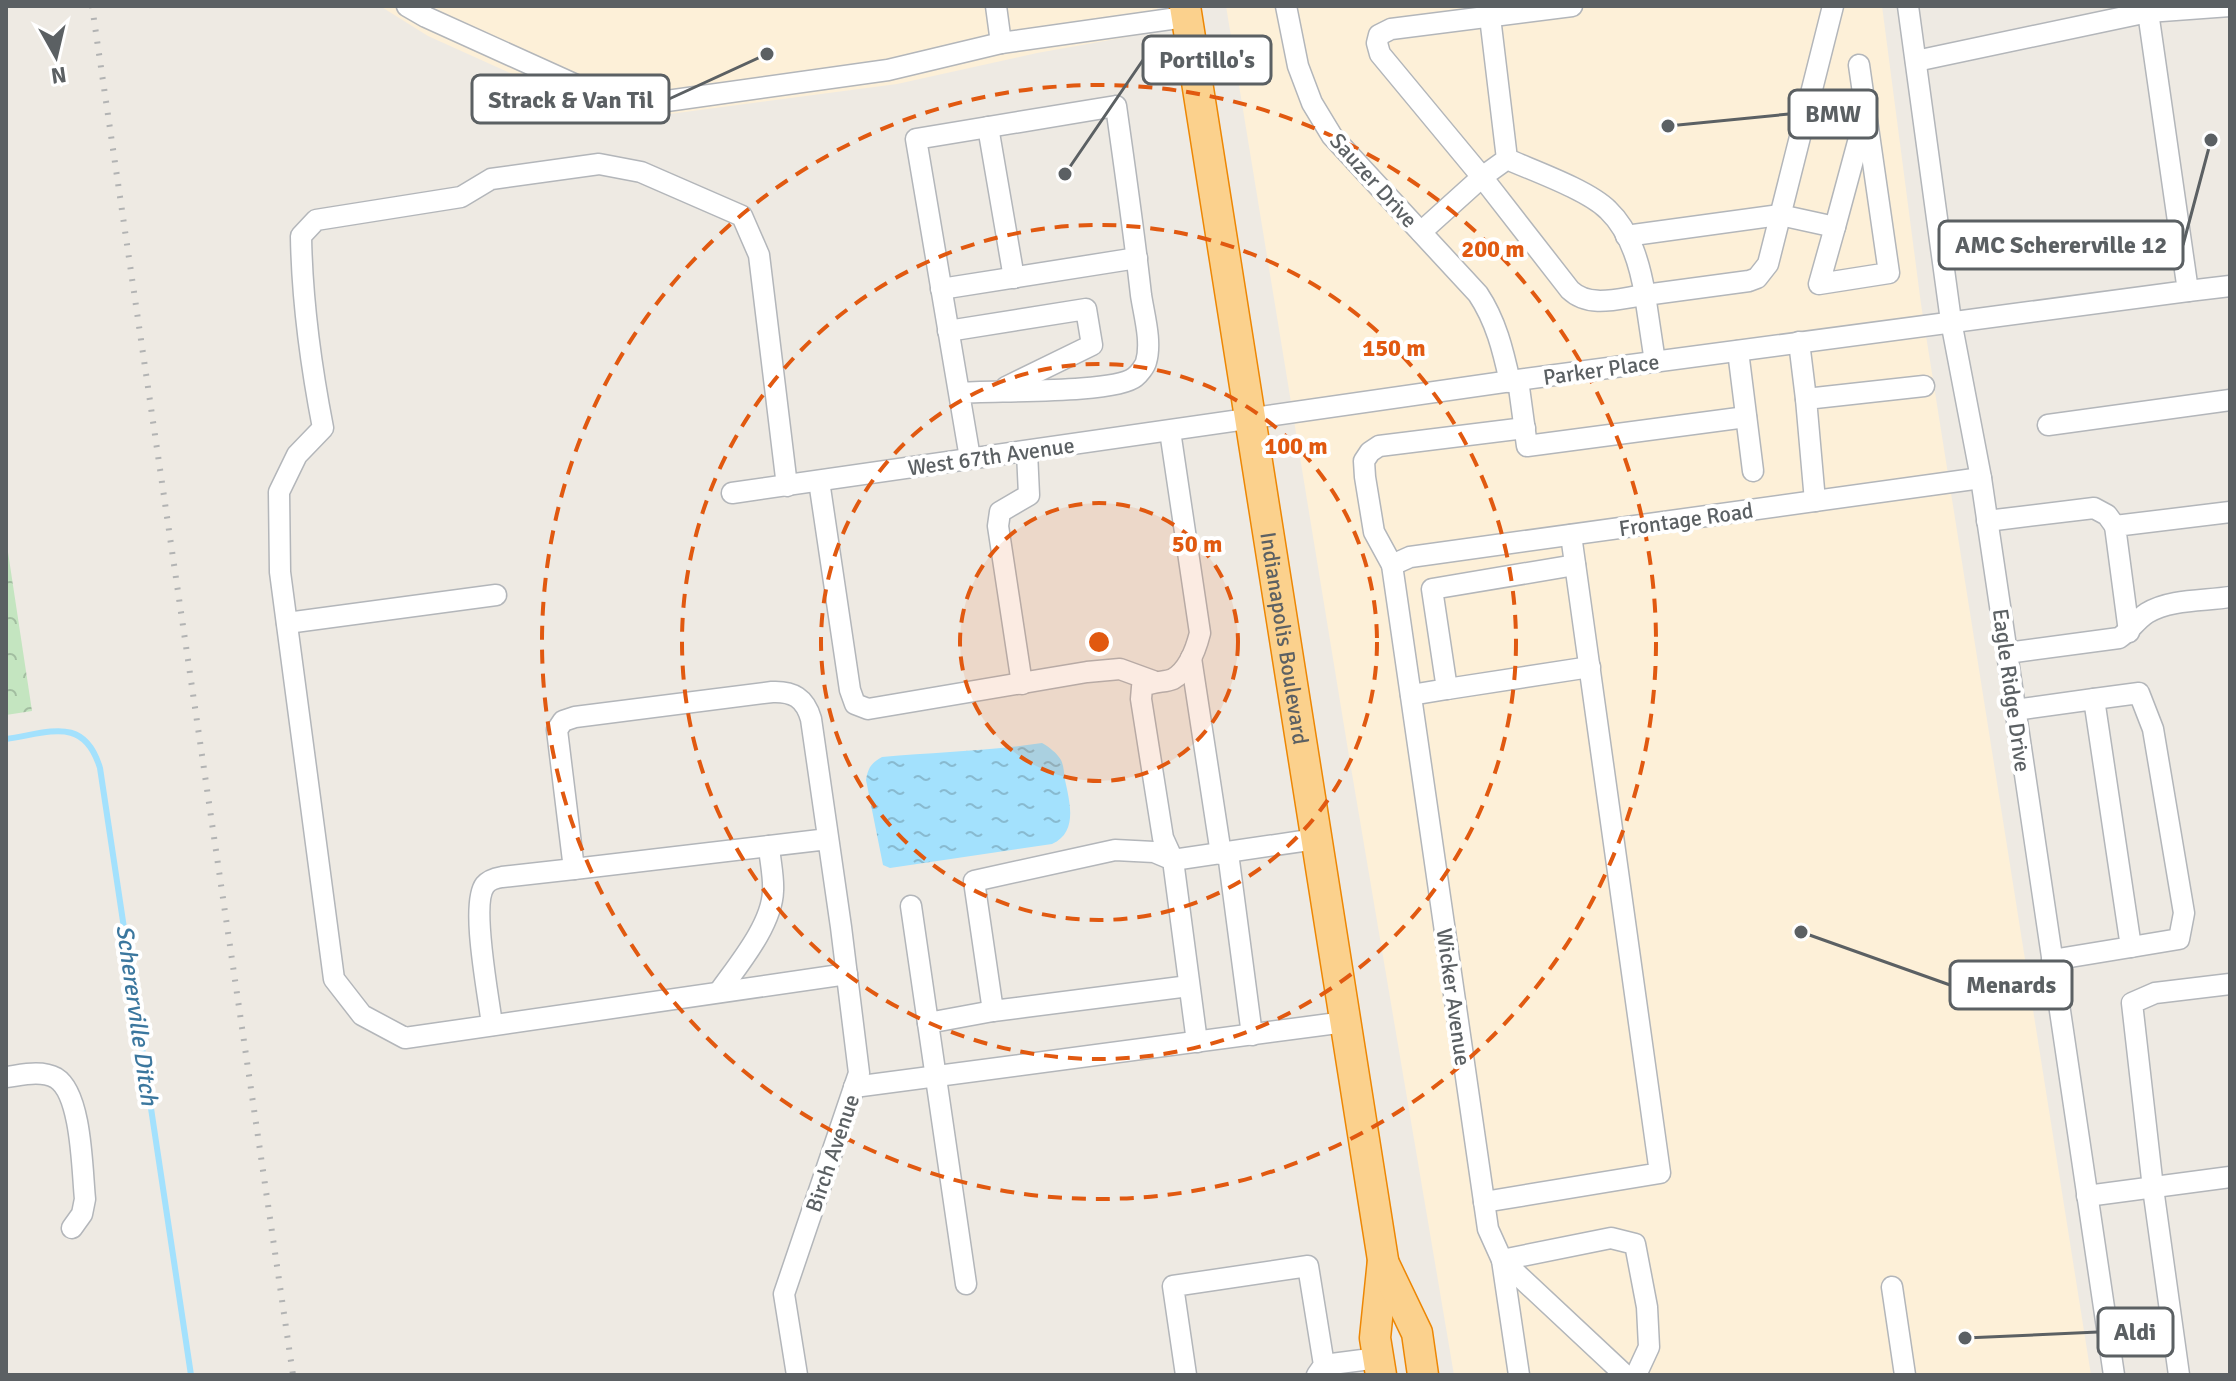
<svg xmlns="http://www.w3.org/2000/svg" width="2236" height="1381" viewBox="0 0 2236 1381" font-family="Signika,sans-serif">
  <style>
    .commercial { fill: #fdf0d8 }
    .forest { fill: url(#forest-crowns) }
    .water { fill: url(#water-ripples) }
    .lines { fill: none; stroke-linecap: round; stroke-linejoin: round }
    .stream { stroke: #a3e1fd; stroke-width: 6 }
    .minor-casing { stroke: #b3b6ba; stroke-width: 23 }
    .highway-casing { stroke: #ed8704; stroke-width: 33 }
    .minor { stroke: #fff; stroke-width: 20 }
    .highway { stroke: #fbd18d; stroke-width: 30 }
    .rail { stroke: #b2b3b3; stroke-width: 6; stroke-dasharray: 2 10; stroke-linecap: butt }
    .ring { fill: none; stroke: #e15910; stroke-width: 4; stroke-dasharray: 14 10 }
    .labels { text-anchor: middle; stroke-width: 8; stroke-linejoin: round; paint-order: stroke }
    .street-label { font-size: 22px; fill: #5b6063; stroke: #fff }
    .water-label { font-size: 24px; font-style: italic; fill: #3b779e; stroke: #fff }
    .centre { fill: #e15910; stroke: #fff; stroke-width: 4 }
    .ring-label { font-size: 24px; text-anchor: middle; font-weight: bold; fill: #e15910; stroke: #fff; stroke-width: 8; stroke-linejoin: round; paint-order: stroke }
    .leader { fill: none; stroke: #5b6063; stroke-width: 3 }
    .callout-dot { fill: #5b6063; stroke: #fff; stroke-width: 3 }
    .callout { fill: #fff; stroke: #5b6063; stroke-width: 3 }
    .callout-label { font-size: 24px; text-anchor: middle; font-weight: bold; fill: #5b6063 }
  </style>
  <defs>
    <pattern id="forest-crowns" width="20" height="18" patternUnits="userSpaceOnUse" patternTransform="scale(2)"><rect width="20" height="18" fill="#c4e5c0"/><path d="M2 6a3 3 0 1 1 6 0M12 15a3 3 0 1 1 6 0" fill="none" stroke="#a2bda0"/></pattern>
    <pattern id="water-ripples" width="26" height="14" patternUnits="userSpaceOnUse" patternTransform="scale(2)"><rect width="26" height="14" fill="#a3e1fd"/><path d="M2 4q2-2 4 0t4 0M15 11q2-2 4 0t4 0" fill="none" stroke="#88bad0"/></pattern>
  </defs>
  <rect width="100%" height="100%" fill="#eeeae3"/>
  <g class="commercial">
    <path d="M380,6H1157L1161,31L1037,53L897,84L632,119L615,118L588,108L428,36Z"/>
    <path d="M1226,6H1882L1921,304L2091,1375H1454L1348,750Z"/>
  </g>
  <path class="forest" d="M6,539L32,711L6,715Z"/>
  <path class="water" d="M1042,743C1049,747 1057,753 1061,760C1064,766 1064,774 1065,780C1070,803 1078,832 1052,844L890,868L883,865L866,780C868,768 871,763 882,757C935,752 989,751 1042,743Z"/>
  <g class="lines">
    <path class="stream" d="M6,739C49,733 84,715 100,768L191,1375"/>
    <g class="minor-casing">
      <g id="minor">
        <path d="M407,6L426,17L616,103L631,106L888,70L1001,43"/>
        <path d="M996,6L1001,43L1185,17"/>
        <path d="M1286,6L1298,66L1312,103L1332,136L1478,294C1496,321 1503,350 1510,382"/>
        <path d="M1908,6L1951,321L1981,478L2114,1375"/>
        <path d="M2148,12L2230,6"/>
        <path d="M1490,17L1507,159C1534,171 1588,190 1608,210C1631,232 1640,265 1645,295C1620,298 1590,309 1570,290L1482,177L1507,159"/>
        <path d="M988,127L1014,278"/>
        <path d="M1835,227L1862,127"/>
        <path d="M1421,232L1482,177L1380,54L1377,43L1379,35L1391,29L1572,6"/>
        <path d="M1626,236L1780,215L1835,227L1819,284L1889,273L1859,65"/>
        <path d="M941,289L1137,258"/>
        <path d="M2188,291L2230,286"/>
        <path d="M948,331L1086,309L1092,345L1006,387"/>
        <path d="M1799,342L1806,399"/>
        <path d="M1738,351L1753,471"/>
        <path d="M1655,362L1645,295L1749,281L1757,278L1768,264L1833,6"/>
        <path d="M1518,380L1527,446L1746,417"/>
        <path d="M959,393C993,390 1114,394 1135,377C1139,374 1145,366 1146,362C1152,342 1144,315 1141,295C1134,232 1125,169 1116,106L916,139L970,458"/>
        <path d="M2048,425L2230,400"/>
        <path d="M1525,428L1379,446L1370,452L1364,461L1365,477L1374,532L1392,565L1488,1229L1502,1260L1625,1375"/>
        <path d="M1170,431L1200,633C1196,649 1189,670 1173,679C1164,683 1155,680 1142,687L1141,699L1163,838L1173,860L1316,839"/>
        <path d="M819,481L850,690L855,704L868,709L1087,672L1120,669L1153,681"/>
        <path d="M787,486L759,255L742,216L641,172L599,164L491,179L461,197L316,220L301,236C302,300 311,366 323,428L297,455L279,492L280,572L334,979L362,1015L405,1038L847,974"/>
        <path d="M732,493L1518,380L2188,291L2148,12L1916,61"/>
        <path d="M1815,501L1806,399L1924,386"/>
        <path d="M1987,521L2094,508L2107,515L2115,526"/>
        <path d="M1392,565L1410,557L1981,478"/>
        <path d="M287,623L496,595"/>
        <path d="M2129,632L2115,526L2230,512"/>
        <path d="M2007,653L2119,638C2130,631 2136,620 2147,613C2170,599 2204,601 2230,597"/>
        <path d="M1191,658L1221,854"/>
        <path d="M1022,684L998,526L1000,512L1029,495L1027,452"/>
        <path d="M1447,689L1590,667"/>
        <path d="M1411,695L1447,689L1432,589L1575,565"/>
        <path d="M2094,699L2139,693L2153,729L2184,913L2179,939L2131,947"/>
        <path d="M2015,710L2094,699L2131,947L2052,960"/>
        <path d="M1228,853L1252,1035"/>
        <path d="M911,906L928,1023L993,1011"/>
        <path d="M1189,986L993,1011L974,881L1115,850L1154,852L1173,860L1197,1042"/>
        <path d="M719,992C738,965 772,925 773,891C774,877 770,861 769,846"/>
        <path d="M928,1023L966,1284"/>
        <path d="M492,1025C489,998 470,904 485,885C489,880 496,878 502,877L574,869"/>
        <path d="M6,1077C22,1075 41,1070 56,1078C82,1094 82,1171 85,1199L82,1214L72,1228"/>
        <path d="M854,1087L1345,1022"/>
        <path d="M2087,1196L2230,1177"/>
        <path d="M1484,1202L1660,1173L1571,535"/>
        <path d="M1892,1287L1905,1375"/>
        <path d="M1324,1365L1378,1358"/>
        <path d="M797,1375L784,1294L859,1073L841,927C831,858 821,788 811,719C805,698 793,691 772,692L575,717L563,721L557,730L574,869L828,839"/>
        <path d="M1186,1375L1173,1286L1308,1266L1324,1365L1317,1375"/>
        <path d="M1519,1375L1502,1260L1611,1238L1635,1244L1647,1307L1649,1347L1636,1375"/>
        <path d="M2179,1375L2153,1188L2132,1003L2155,993L2230,984"/>
      </g>
    </g>
    <g class="highway-casing">
      <g id="highway">
        <path id="s1" d="M1185,6L1383,1260L1375,1338L1381,1375"/>
        <path d="M1383,1262L1417,1333L1423,1375"/>
      </g>
    </g>
    <use href="#minor" class="minor"/>
    <use href="#highway" class="highway"/>
    <path class="rail" d="M92,6L293,1375"/>
  </g>
  <circle cx="1099" cy="642" r="139" fill="#e15910" fill-opacity=".12"/>
  <g class="ring">
    <circle cx="1099" cy="642" r="139"/>
    <circle cx="1099" cy="642" r="278"/>
    <circle cx="1099" cy="642" r="417"/>
    <circle cx="1099" cy="642" r="557"/>
  </g>
  <g class="labels">
    <g class="street-label">
      <text transform="translate(1374 180) rotate(48)" y="8">Sauzer Drive</text>
      <text transform="translate(1601 369) rotate(-8)" y="8">Parker Place</text>
      <text transform="translate(991 456) rotate(-8)" y="8">West 67th Avenue</text>
      <text transform="translate(1686 519) rotate(-8)" y="8">Frontage Road</text>
      <text dy="8" stroke="none"><textPath href="#s1" startOffset="640">Indianapolis Boulevard</textPath></text>
      <text transform="translate(2012 690) rotate(82)" y="8">Eagle Ridge Drive</text>
      <text transform="translate(1454 997) rotate(82)" y="8">Wicker Avenue</text>
      <text transform="translate(832 1153) rotate(-71)" y="8">Birch Avenue</text>
    </g>
    <g class="water-label">
      <text transform="translate(137 1015) rotate(82)" y="8">Schererville Ditch</text>
    </g>
  </g>
  <circle cx="1099" cy="642" r="12" class="centre"/>
  <g class="ring-label">
    <text x="1493" y="257">200 m</text>
    <text x="1394" y="356">150 m</text>
    <text x="1296" y="454">100 m</text>
    <text x="1197" y="552">50 m</text>
  </g>
  <path class="leader" d="M1065 174L1143 60M767 54L669 99M1668 126L1789 114M2211 140L2183 245M1801 932L1950 985M1965 1338L2098 1332"/>
  <g class="callout-dot">
    <circle cx="1065" cy="174" r="8"/>
    <circle cx="767" cy="54" r="8"/>
    <circle cx="1668" cy="126" r="8"/>
    <circle cx="2211" cy="140" r="8"/>
    <circle cx="1801" cy="932" r="8"/>
    <circle cx="1965" cy="1338" r="8"/>
  </g>
  <g class="callout">
    <rect x="1143" y="36" width="128" height="48" rx="8"/>
    <rect x="472" y="75" width="197" height="48" rx="8"/>
    <rect x="1789" y="90" width="88" height="48" rx="8"/>
    <rect x="1939" y="221" width="244" height="48" rx="8"/>
    <rect x="1950" y="961" width="122" height="48" rx="8"/>
    <rect x="2098" y="1308" width="75" height="48" rx="8"/>
  </g>
  <g class="callout-label">
    <text x="1207" y="68">Portillo's</text>
    <text x="571" y="108">Strack &amp; Van Til</text>
    <text x="1833" y="122">BMW</text>
    <text x="2061" y="253">AMC Schererville 12</text>
    <text x="2011" y="993">Menards</text>
    <text x="2135" y="1340">Aldi</text>
  </g>
  <rect width="2236" height="1381" fill="none" stroke="#5b6063" stroke-width="16"/>
  <g transform="translate(56 56) rotate(172)" stroke="#ffffff" stroke-width="6" paint-order="stroke">
  <path d="M0-6L14 30L0 20L-14 30Z" fill="#5b6063"/>
  <text y="-12" font-size="22" font-weight="bold" text-anchor="middle" fill="#5b6063">N</text>
  </g>
</svg>
